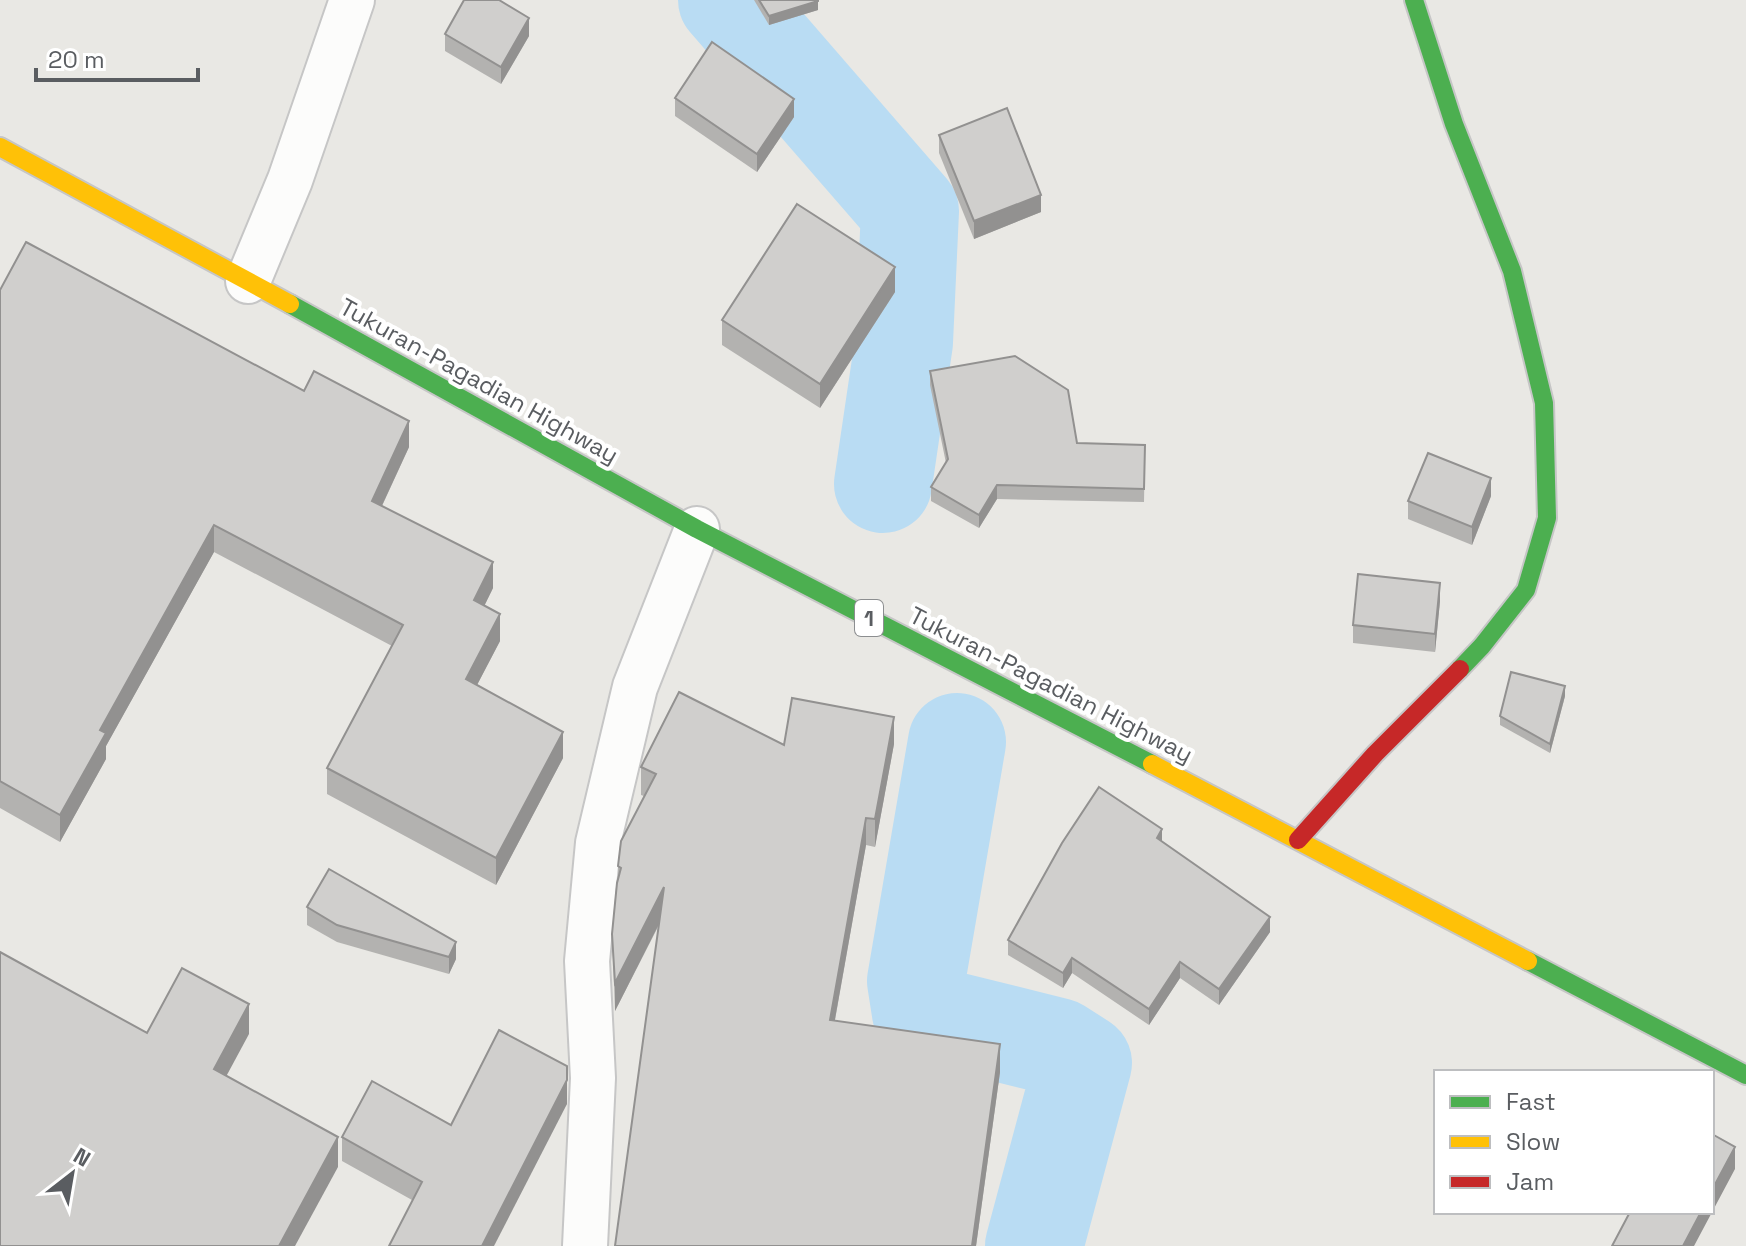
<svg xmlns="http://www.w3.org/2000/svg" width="1746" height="1246" viewBox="0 0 1746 1246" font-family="'Space Grotesk',sans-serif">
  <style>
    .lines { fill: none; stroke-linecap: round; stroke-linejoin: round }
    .river { stroke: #b9dcf3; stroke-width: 98 }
    .street-casing { stroke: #c6c6c6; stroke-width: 48 }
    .fast-casing { stroke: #c6c6c6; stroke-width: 22 }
    .slow-casing { stroke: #c6c6c6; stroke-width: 22 }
    .jam-casing { stroke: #c6c6c6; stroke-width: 22 }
    .street { stroke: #fcfcfb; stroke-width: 44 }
    .fast { stroke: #4caf50; stroke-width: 18 }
    .slow { stroke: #ffc107; stroke-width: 18 }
    .jam { stroke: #c62828; stroke-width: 18 }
    .wall { fill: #b3b2b0 }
    .shaded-wall { fill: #929190 }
    .building { fill: #d0cfcd; stroke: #929190; stroke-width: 2 }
    .labels { text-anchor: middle; stroke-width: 8; stroke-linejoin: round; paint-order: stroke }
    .shield { fill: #fff; stroke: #8c8e90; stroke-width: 2 }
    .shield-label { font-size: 22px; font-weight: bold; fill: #5a5d61 }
    .street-label { font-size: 24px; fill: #5a5d61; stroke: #fff }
  </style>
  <rect width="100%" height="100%" fill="#e9e8e4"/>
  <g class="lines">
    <g class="river">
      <path d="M727,0L910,211L904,342L883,484"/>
      <path d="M957,742L916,981L921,1013L1058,1047L1083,1063L1034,1246"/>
    </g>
    <g class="street-casing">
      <g id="street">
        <path d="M248,281L290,180L352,0"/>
        <path d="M585,1246L593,1078L587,961L598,843L635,687L697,529"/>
      </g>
    </g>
    <g class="fast-casing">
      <g id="fast">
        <path d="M1414,0L1454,124L1512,271L1544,403L1547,518L1526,590L1482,646L1460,669"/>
        <path d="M290,304L697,529L1152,764"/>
        <path d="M1528,961L1746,1075"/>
      </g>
    </g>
    <g class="slow-casing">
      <g id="slow">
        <path d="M0,147L290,304"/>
        <path d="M1152,764L1528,961"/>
      </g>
    </g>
    <g class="jam-casing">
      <path id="jam" d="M1298,840L1375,754L1460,669"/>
    </g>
    <use href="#street" class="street"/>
    <use href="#fast" class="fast"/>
    <use href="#slow" class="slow"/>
    <use href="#jam" class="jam"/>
  </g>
  <g class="wall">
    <path d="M754,0H818V10L769,25Z"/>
    <path d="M445,34L529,36L501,84L445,51Z"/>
    <path d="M675,98L794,117L757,172L675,116Z"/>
    <path d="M939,135L1041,212L974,239L939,153Z"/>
    <path d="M0,290L409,447L382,506L493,588L484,606L500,641L477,685L563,758L496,885L327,794V768L392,646L214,552L106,746V759L60,842L0,808Z"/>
    <path d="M895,292L820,408L722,345V320Z"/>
    <path d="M930,371L1077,443L1145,445L1144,502L997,499L979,528L931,501V487L946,463L930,385Z"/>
    <path d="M1491,496L1472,545L1408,519V501Z"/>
    <path d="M1440,601L1435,652L1353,643V625Z"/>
    <path d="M1565,696L1550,753L1500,725V716Z"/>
    <path d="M894,744L875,847L866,845L835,1020L1000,1072L976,1246L659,925L615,1011L612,934L618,877V866L644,796L641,795V767L784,745Z"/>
    <path d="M1162,842L1270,932L1219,1005L1180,978L1149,1025L1072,973L1063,988L1008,955V940Z"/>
    <path d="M307,907L456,959L449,974L337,942L307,925Z"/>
    <path d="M567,1089V1104L412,1200L342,1161V1137L451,1125Z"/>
  </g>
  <g class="shaded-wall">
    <path d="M818,1V10L769,25V16Z"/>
    <path d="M529,18V36L501,84V67Z"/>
    <path d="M794,99V117L757,172V154Z"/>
    <path d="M1041,195V212L974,239V221Z"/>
    <path d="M895,267V292L820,408V384Z"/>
    <path d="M409,421V447L372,527V501Z"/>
    <path d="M1491,478V496L1472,545V527Z"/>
    <path d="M997,485V499L979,528V515Z"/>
    <path d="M214,525V552L106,746V759L60,842V815L100,730Z"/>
    <path d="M493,562V588L474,627V600Z"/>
    <path d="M1440,583V601L1435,652V634Z"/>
    <path d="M500,614V641L466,706V679Z"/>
    <path d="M1565,686V696L1550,753V744Z"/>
    <path d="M894,717V744L875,847V819Z"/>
    <path d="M563,732V758L496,885V858Z"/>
    <path d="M866,818V845L830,1047V1020Z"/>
    <path d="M1162,829V845L1157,838Z"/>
    <path d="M664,887V914L615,1011V983Z"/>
    <path d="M1270,917V932L1219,1005V989Z"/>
    <path d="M456,942V959L449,974V957Z"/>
    <path d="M1072,958V973L1063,988V973Z"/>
    <path d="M1180,962V978L1149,1025V1009Z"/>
    <path d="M249,1004V1034L214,1099V1069Z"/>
    <path d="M1000,1044V1072L976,1246H972Z"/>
    <path d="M567,1066V1104L494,1246H482Z"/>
    <path d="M338,1137V1167L295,1246H279Z"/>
    <path d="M1735,1147V1169L1694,1246H1683L1701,1212H1712V1190Z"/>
  </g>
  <g class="building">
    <path d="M464,0H499L529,18L501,67L445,34Z"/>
    <path d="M759,0H818V1L769,16Z"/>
    <path d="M712,42L794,99L757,154L675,98Z"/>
    <path d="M1007,108L1041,195L974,221L939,135Z"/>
    <path d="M797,204L895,267L820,384L722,320Z"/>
    <path d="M26,242L304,391L314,371L409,421L372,501L493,562L474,600L500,614L466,679L563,732L496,858L327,768L403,625L214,525L100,730L106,733L60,815L0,781V290Z"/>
    <path d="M1015,356L1068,390L1077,443L1145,445L1144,489L997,485L979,515L931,487L948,459L930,371Z"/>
    <path d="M1428,453L1491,478L1472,527L1408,501Z"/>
    <path d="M1358,574L1440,583L1435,634L1353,625Z"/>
    <path d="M1511,672L1565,686L1550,744L1500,716Z"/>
    <path d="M679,692L784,745L792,698L894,717L875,819L866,818L830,1020L1000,1044L972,1246H615L664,887L615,983L612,934L617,883L621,868L618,866L621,841L656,774L641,767Z"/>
    <path d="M1099,787L1162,829L1157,838L1270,917L1219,989L1180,962L1149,1009L1072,958L1063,973L1008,940L1062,843Z"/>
    <path d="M329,869L456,942L449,957L337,925L307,907Z"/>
    <path d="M0,952L147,1033L182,968L249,1004L214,1069L338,1137L279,1246H0Z"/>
    <path d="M499,1030L567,1066V1080L482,1246H389L422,1182L342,1137L372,1081L451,1125Z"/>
    <path d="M1712,1134L1735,1147L1712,1190Z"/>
    <path d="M1630,1212H1701L1683,1246H1612Z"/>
  </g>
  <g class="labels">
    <rect class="shield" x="855" y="600" width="28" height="36" rx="6"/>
    <g class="shield-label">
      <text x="869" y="626">1</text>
    </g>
    <g class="street-label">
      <text transform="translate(479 381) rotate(29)" y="8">Tukuran-Pagadian Highway</text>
      <text transform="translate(1051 685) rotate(27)" y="8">Tukuran-Pagadian Highway</text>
    </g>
  </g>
  <rect x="1434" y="1070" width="280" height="144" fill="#ffffff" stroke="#bdbec0" stroke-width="2"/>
  <rect x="1450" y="1096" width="40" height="12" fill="#4caf50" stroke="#bdbec0" stroke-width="2"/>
  <text x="1506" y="1110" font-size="24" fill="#5a5d61">Fast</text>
  <rect x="1450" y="1136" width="40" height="12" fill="#ffc107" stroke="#bdbec0" stroke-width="2"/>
  <text x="1506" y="1150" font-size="24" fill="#5a5d61">Slow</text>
  <rect x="1450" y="1176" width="40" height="12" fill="#c62828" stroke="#bdbec0" stroke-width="2"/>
  <text x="1506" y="1190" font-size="24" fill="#5a5d61">Jam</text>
  <g transform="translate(72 1174) rotate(31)" stroke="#ffffff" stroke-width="6" paint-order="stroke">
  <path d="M0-6L14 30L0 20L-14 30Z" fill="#5a5d61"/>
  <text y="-12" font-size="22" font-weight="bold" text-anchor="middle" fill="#5a5d61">N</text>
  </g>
  <path d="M36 68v12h162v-12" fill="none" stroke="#5a5d61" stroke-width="4"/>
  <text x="48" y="68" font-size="24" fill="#5a5d61" stroke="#ffffff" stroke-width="6" paint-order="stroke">20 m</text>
</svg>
